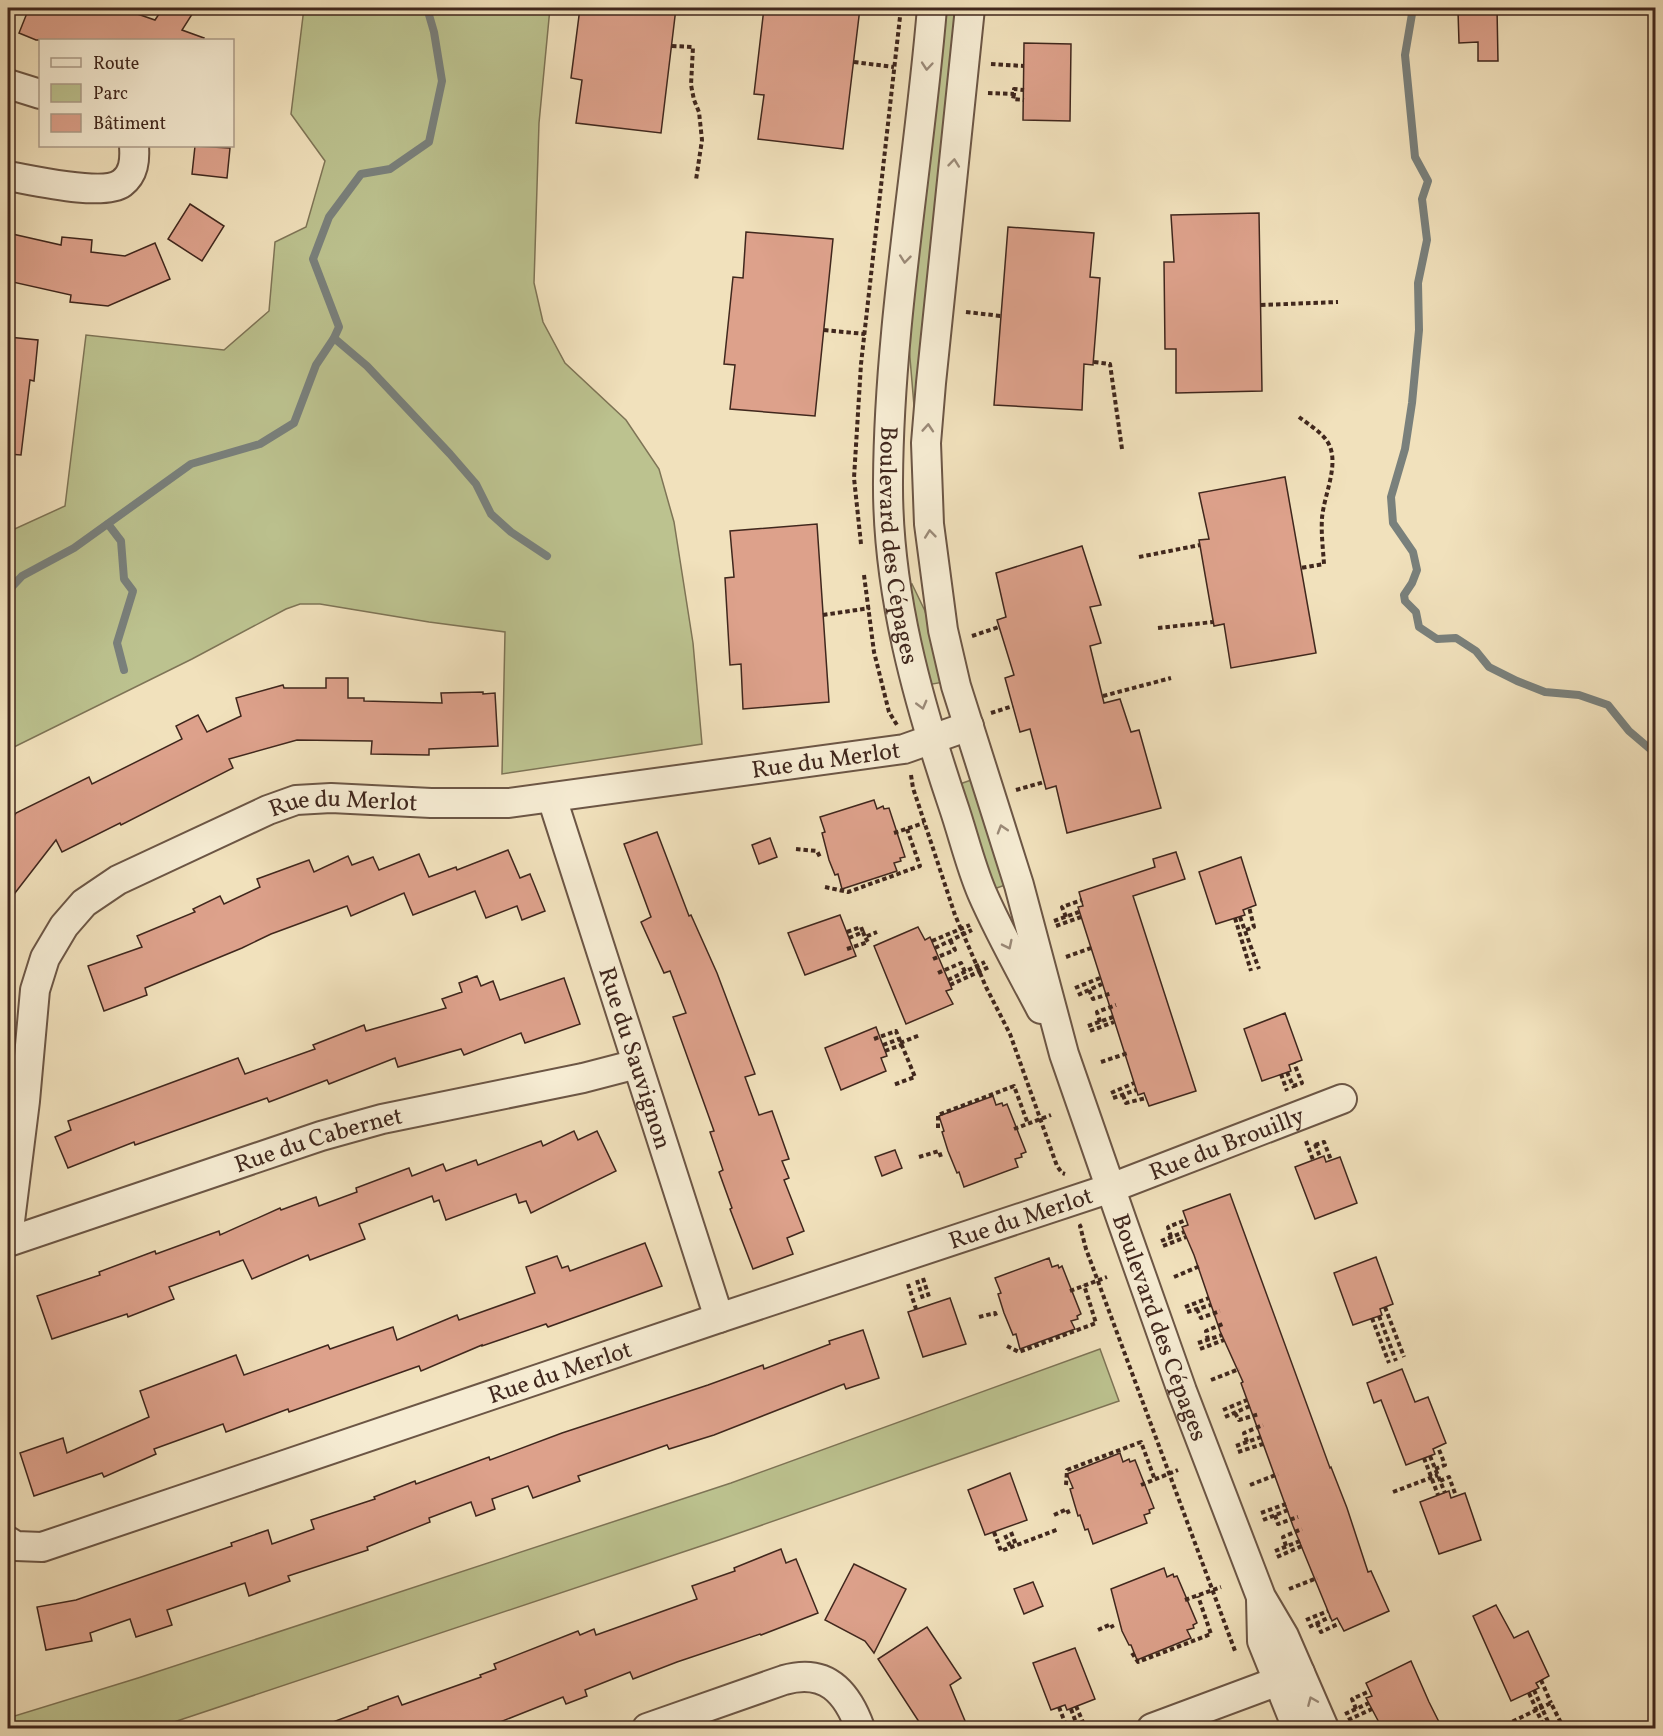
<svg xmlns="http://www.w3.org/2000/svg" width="1663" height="1736" viewBox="0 0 1663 1736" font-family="Vollkorn,serif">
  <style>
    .green { fill: #bcc28f; stroke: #7e7456; stroke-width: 1.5 }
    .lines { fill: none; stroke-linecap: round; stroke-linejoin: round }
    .stream { stroke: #79807c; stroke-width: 8 }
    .building { fill: #dda18b; stroke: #40271d; stroke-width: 1.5 }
    .street-casing { stroke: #6c5645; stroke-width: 32 }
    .path { stroke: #40271d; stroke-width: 4; stroke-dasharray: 4.5 3; stroke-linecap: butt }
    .street { stroke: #f6ecd3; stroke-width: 28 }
    .oneway { stroke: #9b8a78 }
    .labels { text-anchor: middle; stroke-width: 4.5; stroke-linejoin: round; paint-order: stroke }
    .street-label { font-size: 24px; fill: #40271d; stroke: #f6ecd3 }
  </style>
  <rect width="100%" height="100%" fill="#f1e1bc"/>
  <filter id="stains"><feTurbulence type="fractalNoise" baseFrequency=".00333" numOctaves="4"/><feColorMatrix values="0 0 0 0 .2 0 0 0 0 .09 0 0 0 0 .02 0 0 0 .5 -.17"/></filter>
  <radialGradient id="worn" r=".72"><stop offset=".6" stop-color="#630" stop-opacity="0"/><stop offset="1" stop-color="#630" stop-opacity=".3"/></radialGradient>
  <g class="green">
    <path d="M304,8H550L539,123L534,283L543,322L565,363L626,420L659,469L674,522L693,643L702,744L502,774L505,632L429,622L320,604H300L286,609L192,659L8,750V532L65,506L86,335L224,350L269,311L275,242L306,227L325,161L291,114Z"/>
    <path d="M943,8H962L918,407L914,406L909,346Z"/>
    <path d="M912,584L925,611L936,647L944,682L927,685L906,586Z"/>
    <path d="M974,779L1008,884L991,890L957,785Z"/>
    <path d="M1100,1349L1119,1401L719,1540L156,1728H8V1718L138,1678L731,1483Z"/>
  </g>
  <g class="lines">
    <g class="stream">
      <path d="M1413,8L1405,55L1415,157L1428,181L1422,199L1427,240L1418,283L1419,330L1412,403L1405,449L1391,497L1393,523L1413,552L1417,570L1412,583L1404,595L1405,601L1416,612L1419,627L1437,639L1456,638L1476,651L1489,667L1517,681L1545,692L1579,695L1608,705L1629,731L1656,754"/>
      <path d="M334,338L367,366L450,454L476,484L491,514L511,532L547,556"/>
      <path d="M108,524L121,541L124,579L133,591L117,643L124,670"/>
      <path d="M8,591L22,576L74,548L191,464L260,444L294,423L316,365L334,338L339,327L313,259L329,217L361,174L390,169L429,142L442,81L434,32L427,8"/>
    </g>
  </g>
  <g class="building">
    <path d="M29,8H120L155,20L163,8H196L182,30L204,38L203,40H36L19,33Z"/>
    <path d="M580,8H676L661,133L576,123L582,80L571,78Z"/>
    <path d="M764,8H860L843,149L758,139L764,95L754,94Z"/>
    <path d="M1462,8H1497L1498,61H1478V42L1459,43L1458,11H1462Z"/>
    <path d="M1024,43L1071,44L1070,121L1023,120Z"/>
    <path d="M195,146L230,148L227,178L192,174Z"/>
    <path d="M190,204L224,226L202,261L168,239Z"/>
    <path d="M1259,213L1262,391L1176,393V349H1165L1164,262H1174L1171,215Z"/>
    <path d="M1008,227L1094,233L1090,277L1100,278L1093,365L1084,364L1082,410L994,405Z"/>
    <path d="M746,232L833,239L815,416L730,409L735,365L724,364L733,277L743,278Z"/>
    <path d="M8,233L61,245L62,237L92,240L91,252L125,256L155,243L170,279L108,306L70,302L71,295L8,281Z"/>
    <path d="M8,337L38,340L34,381L30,380L21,455L8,454Z"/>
    <path d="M1285,477L1316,653L1231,668L1224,624L1214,626L1199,540L1209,539L1199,493Z"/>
    <path d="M817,524L829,702L743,709L741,664L730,665L725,578L734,577L730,531Z"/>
    <path d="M1082,546L1101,605L1090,607L1101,643L1090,646L1104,703L1120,699L1131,732L1139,730L1161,808L1067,833L1056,786L1046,789L1030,729L1020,732L1005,678L1014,675L997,620L1006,617L996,573Z"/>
    <path d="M326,678H348V698H364V701L442,703L441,693L483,692V694L495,693L498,746L429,749V755L371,754L372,741L297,740L229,759L233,768L121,825L120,823L62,852L56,840L8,902V825L16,813L89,777L92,784L182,739L176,726L198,715L207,732L241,716L236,698L283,685L284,688H326Z"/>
    <path d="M874,800L877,809L883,806L884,809L889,808L905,857L900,858L901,861L894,863L897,871L842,889L838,874L835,875L829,860L822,833L825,832L820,817Z"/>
    <path d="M657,832L689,916L691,915L717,973L755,1074L745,1077L759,1115L772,1111L789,1159L782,1161L789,1178L784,1180L804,1231L787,1238L793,1254L753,1269L730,1209L732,1208L719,1172L723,1170L710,1132L714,1131L673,1017L686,1013L670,971L664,973L641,922L651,917L624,844Z"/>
    <path d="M770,838L777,857L759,864L752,845Z"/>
    <path d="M508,850L520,878L530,874L545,911L522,920L517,906L486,918L475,891L413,915L404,893L351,916L347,906L271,934L242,948L145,988L147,995L104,1011L88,966L142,947L137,936L195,912L193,909L220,896L224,904L260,887L257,879L309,860L314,872L348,856L352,865L373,857L379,870L419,854L429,877L456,867L457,870Z"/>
    <path d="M1176,852L1185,879L1133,896L1196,1091L1149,1106L1144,1093L1138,1095L1078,907L1083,906L1079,892L1155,867L1153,859Z"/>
    <path d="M1241,857L1256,905L1243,910L1245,915L1216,924L1199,872Z"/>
    <path d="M840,915L856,956L805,975L788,933Z"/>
    <path d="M918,927L925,940L930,937L952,989L946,991L953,1004L906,1024L874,946Z"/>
    <path d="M477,976L481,986L493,981L500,1000L564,978L580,1024L525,1043L521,1033L464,1055L461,1049L398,1067L395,1058L329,1084L327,1080L269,1102L267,1098L135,1145L134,1142L68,1168L55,1137L71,1130L68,1121L238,1058L245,1074L315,1049L313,1045L364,1025L366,1031L446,1008L442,999L462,992L459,983Z"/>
    <path d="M1285,1013L1302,1060L1289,1065L1291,1071L1262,1081L1244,1029Z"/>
    <path d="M876,1027L887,1056L881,1058L886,1071L841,1090L825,1048Z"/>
    <path d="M993,1096L996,1105L1002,1103L1003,1106L1007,1104L1026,1152L1021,1154L1022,1157L1015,1159L1018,1167L964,1187L959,1172L957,1173L948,1151L942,1132L944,1131L939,1116Z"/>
    <path d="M574,1131L578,1140L597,1131L616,1171L531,1213L526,1201L519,1203L516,1194L446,1220L439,1200L434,1202L432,1196L359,1224L365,1239L310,1260L308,1255L252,1279L243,1260L169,1287L174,1299L128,1317L127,1314L52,1339L37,1296L100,1275L99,1272L155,1251L156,1254L219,1231L220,1235L280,1208L281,1210L316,1197L319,1206L357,1192L356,1188L409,1168L412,1176L443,1164L446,1171L476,1160L478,1165L541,1141L543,1146Z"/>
    <path d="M895,1150L902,1168L882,1176L875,1157Z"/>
    <path d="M1324,1156L1326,1162L1340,1157L1357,1203L1315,1219L1295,1167Z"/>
    <path d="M1230,1194L1330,1468L1331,1467L1347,1508L1368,1572L1371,1571L1389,1611L1344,1631L1337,1618L1332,1621L1293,1526L1241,1383L1243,1382L1220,1331L1194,1255L1182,1227L1188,1225L1183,1211Z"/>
    <path d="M645,1243L662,1286L548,1327L546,1324L482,1346V1345L421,1371L419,1366L289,1412L288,1409L226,1432L223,1424L154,1449L156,1454L104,1477L102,1473L34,1496L20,1453L63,1438L67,1453L149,1417L140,1391L236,1355L244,1375L328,1345L330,1349L393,1327L397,1340L457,1315L459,1320L535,1293L526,1267L557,1256L562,1268L568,1266L570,1271Z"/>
    <path d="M1376,1257L1393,1304L1380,1309L1382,1315L1353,1325L1334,1273Z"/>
    <path d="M1049,1258L1052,1267L1058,1265L1059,1268L1062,1266L1081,1314L1077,1316L1078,1319L1071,1321L1075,1329L1020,1349L1016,1334L1013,1335L1004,1313L998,1294L1001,1293L995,1278Z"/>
    <path d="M950,1298L966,1344L923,1357L908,1312Z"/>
    <path d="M863,1330L879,1378L846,1389L844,1384L714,1435L669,1449L667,1445L578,1476L580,1481L533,1498L528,1486L492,1499L495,1509L476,1516L471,1502L429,1518L430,1522L367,1547L368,1550L288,1576L290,1581L249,1596L245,1583L167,1610L172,1625L136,1637L130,1619L90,1633L92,1641L46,1650L37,1607L76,1600L232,1546L231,1543L268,1530L272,1544L314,1529L311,1520L375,1499L374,1497L415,1481L416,1484L489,1457L490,1460L562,1433L708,1385L763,1365L764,1369L830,1344L829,1341Z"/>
    <path d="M1402,1369L1415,1402L1428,1397L1446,1443L1433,1449L1435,1454L1406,1465L1381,1400L1374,1403L1367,1383Z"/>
    <path d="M1120,1453L1123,1462L1129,1459L1130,1462L1135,1460L1154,1508L1149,1510L1150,1513L1144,1515L1147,1523L1093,1544L1088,1529L1085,1530L1080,1515L1078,1516L1070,1489L1073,1488L1067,1474Z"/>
    <path d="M1010,1473L1027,1520L985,1535L968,1490Z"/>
    <path d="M1449,1491L1451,1498L1465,1493L1481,1540L1439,1554L1420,1502Z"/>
    <path d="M781,1549L786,1563L796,1559L818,1613L761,1635L760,1634L677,1662L633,1679L630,1672L585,1690L587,1696L566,1704L563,1697L485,1728H322V1726L368,1709V1707L398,1696L402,1705L481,1677L480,1675L496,1669L494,1664L578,1631L580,1635L594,1629L596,1635L697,1599L692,1586L735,1571L734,1568Z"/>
    <path d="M854,1564L906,1589L874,1653L865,1641L825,1620Z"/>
    <path d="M1164,1568L1167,1577L1173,1574L1174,1577L1177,1576L1197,1623L1193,1625L1194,1628L1187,1630L1191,1638L1137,1660L1131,1645H1129L1122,1631L1111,1589Z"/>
    <path d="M1033,1582L1043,1606L1024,1614L1014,1589Z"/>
    <path d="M1496,1605L1514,1638L1528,1631L1549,1676L1536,1683L1539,1688L1511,1701L1473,1616Z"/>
    <path d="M927,1627L961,1678L950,1685L968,1728H923L878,1659Z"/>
    <path d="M1075,1648L1095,1699L1067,1710L1065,1705L1051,1710L1033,1663Z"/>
    <path d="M1411,1661L1429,1702L1442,1728H1382L1366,1698L1372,1696L1366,1683Z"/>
  </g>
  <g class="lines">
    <g class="street-casing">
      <g id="street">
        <path id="s1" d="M932,8C919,164 889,324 888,481C887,592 918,701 953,805C963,834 970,865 982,893C999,932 1021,971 1041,1009"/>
        <path id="s2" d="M970,8L931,383L926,443L929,524L943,630L956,686L1019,885L1064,1054L1122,1221L1182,1391L1261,1597L1284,1636L1324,1728"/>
        <path d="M8,84L40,94"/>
        <path d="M8,176C32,180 103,197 122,183C134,174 135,160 134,146"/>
        <path id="s3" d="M552,798L719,1318"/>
        <path id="s4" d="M8,1237L25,1101L35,990L45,958L64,926L84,903L118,880L268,810L296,800L331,798L431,803H509L904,749L969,726"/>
        <path id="s5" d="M8,1242L321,1136L382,1119L583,1078L637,1064"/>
        <path id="s6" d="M8,1541L16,1546L42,1547L719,1318L1111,1188L1342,1099"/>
        <path d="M1261,1599L1262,1641L1297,1728"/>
        <path d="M647,1728L784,1680C826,1668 847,1692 860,1728"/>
        <path d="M1152,1728L1300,1673"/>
      </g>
    </g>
    <g class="path">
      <path d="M672,46L693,47L691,85L694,100L699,112L702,140L696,180"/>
      <path d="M854,62L894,67"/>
      <path d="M991,64L1024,66"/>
      <path d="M988,93L1014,94V89L1024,90"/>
      <path d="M1014,94L1013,99L1024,100"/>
      <path d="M1261,305L1338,302"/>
      <path d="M966,312L1001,316"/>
      <path d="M824,330L865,334"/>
      <path d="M1094,362L1110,364L1122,449"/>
      <path d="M1299,417C1308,424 1321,432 1327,441C1341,462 1324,494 1322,518C1321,533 1323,549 1324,564L1301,568"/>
      <path d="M861,544L854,478L861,364L901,8"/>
      <path d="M1139,557L1200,545"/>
      <path d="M864,575L874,652L889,712L897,725"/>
      <path d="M823,615L870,608"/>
      <path d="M1158,628L1213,622"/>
      <path d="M972,636L999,627"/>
      <path d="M1103,696L1171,678"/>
      <path d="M991,713L1013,706"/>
      <path d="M911,775L913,788L955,915L986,987L1010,1034L1057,1166L1062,1173L1065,1174"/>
      <path d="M1016,790L1044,782"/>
      <path d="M894,833L924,823"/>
      <path d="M796,849L817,851L820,857"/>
      <path d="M825,887L848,892L920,866L907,829"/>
      <path d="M1066,917L1062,907L1082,900"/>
      <path d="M1240,917L1259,969"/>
      <path d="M1235,918L1251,971"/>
      <path d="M1054,921L1079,912"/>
      <path d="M1056,926L1081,917"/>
      <path d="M1246,930L1254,927L1249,907"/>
      <path d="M847,932L861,927L863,932"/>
      <path d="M849,938L863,932L865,937L877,932"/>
      <path d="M932,941L970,925"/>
      <path d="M935,948L972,930"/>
      <path d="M847,949L868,942L865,937"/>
      <path d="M1066,957L1094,947"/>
      <path d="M933,959L955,950L950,940"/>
      <path d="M938,973L961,963L965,972"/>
      <path d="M948,980L985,962"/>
      <path d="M950,985L989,967"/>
      <path d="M1075,988L1100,978"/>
      <path d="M1089,990L1093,999L1112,993"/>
      <path d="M1078,995L1102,984"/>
      <path d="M1100,1022L1097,1012L1116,1005"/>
      <path d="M1088,1026L1113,1017"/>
      <path d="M1090,1031L1114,1022"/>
      <path d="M874,1039L896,1031L915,1077L893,1085"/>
      <path d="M900,1043L920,1035"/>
      <path d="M883,1045L899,1039"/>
      <path d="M885,1051L901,1045"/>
      <path d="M1101,1062L1128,1053"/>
      <path d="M1287,1072L1294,1088"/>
      <path d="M1281,1074L1287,1091"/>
      <path d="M1293,1086L1302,1083L1294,1063"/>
      <path d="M1111,1093L1134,1083"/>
      <path d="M1123,1095L1126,1103L1146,1098"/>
      <path d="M1113,1098L1136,1090"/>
      <path d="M938,1128V1115L1014,1086L1028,1124"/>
      <path d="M1014,1129L1051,1115"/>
      <path d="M1306,1141L1313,1160"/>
      <path d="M1315,1144L1320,1157"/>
      <path d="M1315,1145L1324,1142L1331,1160"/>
      <path d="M919,1157L939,1151L941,1157"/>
      <path d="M1082,1225L1080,1226L1086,1249L1235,1651"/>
      <path d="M1171,1237L1168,1227L1186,1220"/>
      <path d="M1161,1241L1184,1232"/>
      <path d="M1163,1246L1186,1237"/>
      <path d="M1174,1277L1200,1266"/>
      <path d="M923,1278L929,1297"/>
      <path d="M917,1280L923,1299"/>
      <path d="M908,1284L916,1309"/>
      <path d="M1070,1291L1107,1277"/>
      <path d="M1185,1307L1209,1298"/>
      <path d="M1385,1307L1404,1357"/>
      <path d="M1197,1309L1201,1318L1220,1311"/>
      <path d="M1187,1312L1211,1305"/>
      <path d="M1379,1316L1396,1361"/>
      <path d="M979,1317L995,1313L997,1318"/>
      <path d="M1372,1318L1389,1363"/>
      <path d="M1208,1340L1206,1331L1225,1323"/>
      <path d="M1198,1343L1222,1335"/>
      <path d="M1007,1346L1019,1352L1096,1323L1084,1285"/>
      <path d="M1200,1349L1224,1340"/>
      <path d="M1211,1380L1239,1369"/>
      <path d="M1223,1410L1247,1400"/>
      <path d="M1235,1413L1239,1420L1259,1414"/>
      <path d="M1225,1417L1250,1406"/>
      <path d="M1247,1442L1244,1433L1263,1425"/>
      <path d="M1236,1446L1261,1437"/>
      <path d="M1238,1452L1263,1444"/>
      <path d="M1430,1456L1445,1493"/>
      <path d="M1424,1458L1438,1495"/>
      <path d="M1435,1469L1445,1465L1438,1447"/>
      <path d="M1440,1481L1449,1477L1456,1496"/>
      <path d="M1066,1485L1067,1470L1141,1442L1155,1480"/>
      <path d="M1141,1485L1178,1470"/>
      <path d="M1250,1485L1278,1474"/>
      <path d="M1393,1492L1438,1475"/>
      <path d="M1261,1513L1286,1504"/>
      <path d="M1054,1515L1067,1509L1069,1514"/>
      <path d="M1275,1515L1278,1524L1298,1517"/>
      <path d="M1263,1520L1288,1510"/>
      <path d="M994,1532L1001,1551L1059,1529"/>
      <path d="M1011,1532L1016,1545"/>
      <path d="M1005,1535L1011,1548"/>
      <path d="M1286,1546L1283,1537L1302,1529"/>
      <path d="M1275,1551L1300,1541"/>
      <path d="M1277,1557L1302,1546"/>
      <path d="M1289,1589L1317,1578"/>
      <path d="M1185,1600L1221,1587"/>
      <path d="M1306,1620L1328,1611"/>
      <path d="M1317,1623L1321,1632L1340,1623"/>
      <path d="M1309,1627L1330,1617"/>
      <path d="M1098,1630L1111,1624L1113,1628"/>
      <path d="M1132,1653L1138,1662L1211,1634L1198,1596"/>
      <path d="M1541,1680L1551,1703"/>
      <path d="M1534,1690L1549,1724"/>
      <path d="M1529,1693L1544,1727"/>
      <path d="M1076,1706L1085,1727"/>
      <path d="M1059,1707L1067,1728"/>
      <path d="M1071,1709L1078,1728"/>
      <path d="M1356,1709L1352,1699L1370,1691"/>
      <path d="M1345,1714L1369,1703"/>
      <path d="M1348,1720L1372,1709"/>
      <path d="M1499,1728L1551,1703L1562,1725"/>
    </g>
    <use href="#street" class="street"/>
  </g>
  <defs><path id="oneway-chevron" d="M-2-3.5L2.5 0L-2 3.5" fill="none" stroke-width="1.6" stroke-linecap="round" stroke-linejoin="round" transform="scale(1.5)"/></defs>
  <g class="oneway">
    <use href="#oneway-chevron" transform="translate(927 66) rotate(95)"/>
    <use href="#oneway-chevron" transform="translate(954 163) rotate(-84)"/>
    <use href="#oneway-chevron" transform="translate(905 259) rotate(96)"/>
    <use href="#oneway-chevron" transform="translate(928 428) rotate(-86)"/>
    <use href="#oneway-chevron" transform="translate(930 534) rotate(-96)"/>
    <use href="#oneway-chevron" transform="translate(922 705) rotate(75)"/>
    <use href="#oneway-chevron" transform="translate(1002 829) rotate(-107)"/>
    <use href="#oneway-chevron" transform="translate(1008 945) rotate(64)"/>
    <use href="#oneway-chevron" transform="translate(1312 1701) rotate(-113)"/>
  </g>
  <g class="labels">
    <g class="street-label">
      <text dy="8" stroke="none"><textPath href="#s1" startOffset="540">Boulevard des Cépages</textPath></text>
      <text dy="8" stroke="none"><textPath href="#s4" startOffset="1119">Rue du Merlot</textPath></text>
      <text dy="8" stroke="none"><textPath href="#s4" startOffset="633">Rue du Merlot</textPath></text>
      <text dy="8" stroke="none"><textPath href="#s3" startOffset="273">Rue du Sauvignon</textPath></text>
      <text dy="8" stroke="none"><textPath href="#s5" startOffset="327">Rue du Cabernet</textPath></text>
      <text dy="8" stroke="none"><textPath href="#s6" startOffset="1287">Rue du Brouilly</textPath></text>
      <text dy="8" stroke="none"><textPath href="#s6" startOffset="1068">Rue du Merlot</textPath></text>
      <text dy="8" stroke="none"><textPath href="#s2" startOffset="1356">Boulevard des Cépages</textPath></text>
      <text dy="8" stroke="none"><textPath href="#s6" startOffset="582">Rue du Merlot</textPath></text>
    </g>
  </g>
  <rect width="1663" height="1736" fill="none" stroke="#f1e1bc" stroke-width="30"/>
  <rect x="9" y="9" width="1645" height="1718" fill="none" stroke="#40271d" stroke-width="3"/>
  <rect x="15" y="15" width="1633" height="1706" fill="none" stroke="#40271d" stroke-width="1.5"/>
  <rect x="39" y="39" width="195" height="108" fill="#f6ecd3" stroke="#ad9d8a" stroke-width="1.5"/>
  <rect x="51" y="58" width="30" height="9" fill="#f6ecd3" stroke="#ad9d8a" stroke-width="1.5"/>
  <text x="93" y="69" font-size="18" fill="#40271d">Route</text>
  <rect x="51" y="84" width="30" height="18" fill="#bcc28f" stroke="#ad9d8a" stroke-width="1.5"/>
  <text x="93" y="99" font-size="18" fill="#40271d">Parc</text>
  <rect x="51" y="114" width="30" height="18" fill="#dda18b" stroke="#ad9d8a" stroke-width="1.5"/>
  <text x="93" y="129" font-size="18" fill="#40271d">Bâtiment</text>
  <rect width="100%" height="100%" filter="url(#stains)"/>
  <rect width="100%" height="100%" fill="url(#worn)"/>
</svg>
